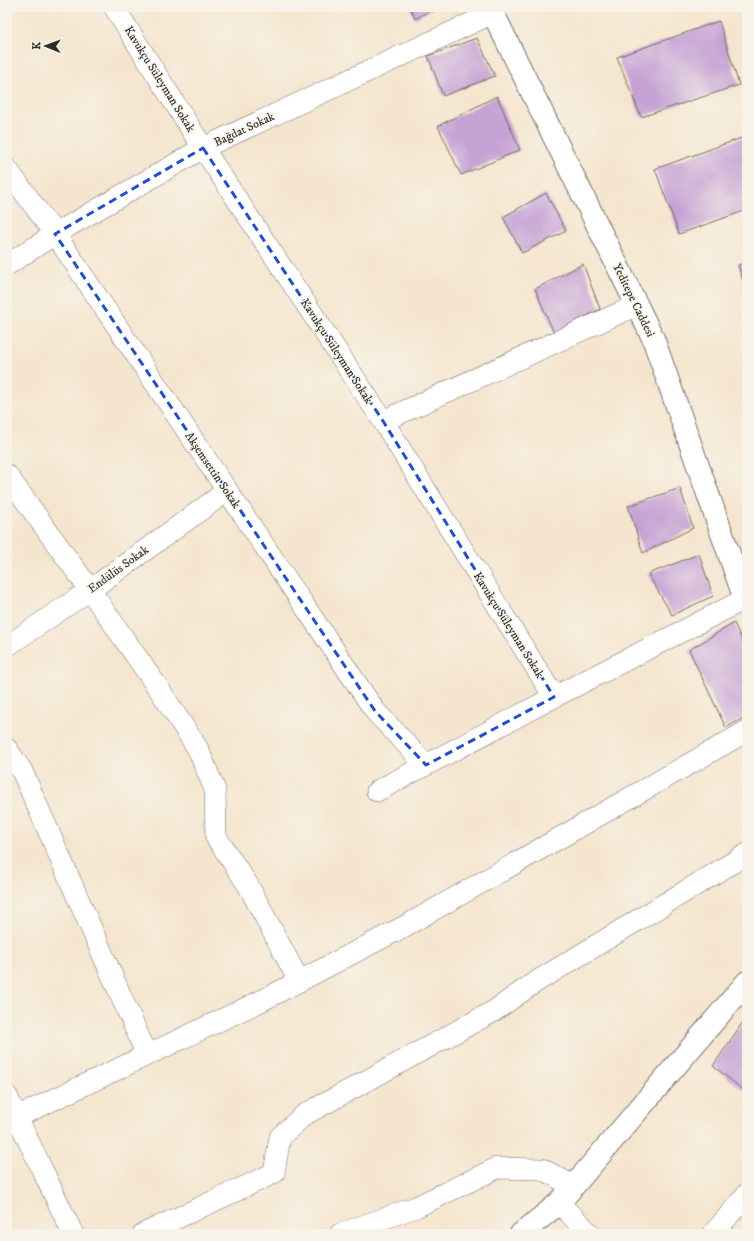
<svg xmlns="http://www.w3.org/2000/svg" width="754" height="1241" viewBox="0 0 754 1241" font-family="'IM FELL DW Pica',serif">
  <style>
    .building { fill: #c6a2d4 }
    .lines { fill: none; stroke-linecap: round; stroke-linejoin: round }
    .minor-casing { stroke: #726c64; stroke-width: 22 }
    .tertiary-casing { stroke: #726c64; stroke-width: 24 }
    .minor { stroke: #fff; stroke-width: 21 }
    .tertiary { stroke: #fff; stroke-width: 22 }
    .marked { fill: none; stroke: #1d4ed8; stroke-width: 3; stroke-dasharray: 8 5; stroke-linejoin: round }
    .labels { text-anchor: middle; stroke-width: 3; stroke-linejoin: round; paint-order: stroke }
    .street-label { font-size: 12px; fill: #2b2b2b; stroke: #f7f3e8 }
  </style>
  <rect width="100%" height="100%" fill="#f7f3e8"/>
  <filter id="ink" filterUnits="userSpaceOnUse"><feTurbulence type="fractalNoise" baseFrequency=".025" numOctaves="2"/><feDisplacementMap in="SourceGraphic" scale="8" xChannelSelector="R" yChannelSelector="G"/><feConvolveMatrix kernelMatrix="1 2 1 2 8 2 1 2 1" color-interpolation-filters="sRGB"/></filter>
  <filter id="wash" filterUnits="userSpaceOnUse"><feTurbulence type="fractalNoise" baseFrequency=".012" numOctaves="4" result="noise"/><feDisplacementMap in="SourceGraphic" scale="16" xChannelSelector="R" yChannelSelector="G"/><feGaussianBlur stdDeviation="0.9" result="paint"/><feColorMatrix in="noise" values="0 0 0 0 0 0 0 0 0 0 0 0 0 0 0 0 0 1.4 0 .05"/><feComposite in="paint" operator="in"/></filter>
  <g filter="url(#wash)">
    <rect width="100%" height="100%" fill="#f5e5ce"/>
    <g id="blocks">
      <g class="building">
        <path d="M410,7H436L415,19Z"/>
        <path d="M719,21L739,85L641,117L617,57Z"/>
        <path d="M477,38L495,76L443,96L428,56Z"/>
        <path d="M497,96L520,150L461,175L438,126Z"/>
        <path d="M747,136V210L679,234L655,169Z"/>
        <path d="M546,193L566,231L522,253L503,217Z"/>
        <path d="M747,262V292L738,265Z"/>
        <path d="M583,264L600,309L554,333L535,289Z"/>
        <path d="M680,488L693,528L643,553L628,506Z"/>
        <path d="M699,554L713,596L672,615L648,574Z"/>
        <path d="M734,623L747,651V716L726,728L689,650Z"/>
        <path d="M747,1016V1093L713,1066Z"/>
      </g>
    </g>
  </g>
  <g filter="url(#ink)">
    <use href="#blocks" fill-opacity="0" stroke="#726c64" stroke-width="1"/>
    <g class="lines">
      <g class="minor-casing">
        <g id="minor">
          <path d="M114,7L203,148L383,421L554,697"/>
          <path d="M7,169L55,234L375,711L426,765"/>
          <path d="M7,265L55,234L203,148L493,13"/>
          <path d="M383,421L637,305"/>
          <path d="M7,475L90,590L161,692L198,749L215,790L216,837L248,885L299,981"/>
          <path d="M7,646L90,590L227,491"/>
          <path d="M7,749L22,771L147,1055"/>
          <path d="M377,791L554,697L745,599"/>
          <path d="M7,1096L73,1234"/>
          <path d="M17,1117L265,999L407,925L747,731"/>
          <path d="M559,1203L590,1234"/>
          <path d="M143,1234L274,1173L280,1137L304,1115L494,1011L534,983L747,854"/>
          <path d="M340,1234L416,1207L497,1168L542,1169L573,1186"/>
          <path d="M713,1234L747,1194"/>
        </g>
      </g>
      <g class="tertiary-casing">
        <g id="tertiary">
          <path d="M490,7L653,338L747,605"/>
          <path d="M521,1234L559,1203L747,982"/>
        </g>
      </g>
      <use href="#minor" class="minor"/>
      <use href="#tertiary" class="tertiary"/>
    </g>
  </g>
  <path class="marked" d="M203,148L383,421L554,697L426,765L375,711L55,234Z"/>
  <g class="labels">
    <g class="street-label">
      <text transform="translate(160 79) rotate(58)" y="4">Kavukçu Süleyman Sokak</text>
      <text transform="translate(244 129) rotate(-25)" y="4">Bağdat Sokak</text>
      <text transform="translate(634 300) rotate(64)" y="4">Yeditepe Caddesi</text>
      <text transform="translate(337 351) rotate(57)" y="4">Kavukçu Süleyman Sokak</text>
      <text transform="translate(213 470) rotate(56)" y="4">Akşemsettin Sokak</text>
      <text transform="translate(118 569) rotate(-36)" y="4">Endülüs Sokak</text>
      <text transform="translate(509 625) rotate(58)" y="4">Kavukçu Süleyman Sokak</text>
    </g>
  </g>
  <rect width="754" height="1241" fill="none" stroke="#f7f3e8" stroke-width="24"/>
  <g transform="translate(46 46) rotate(271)" stroke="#f7f3e8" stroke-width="3" paint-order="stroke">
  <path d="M0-3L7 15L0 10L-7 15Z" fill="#2b2b2b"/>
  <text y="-6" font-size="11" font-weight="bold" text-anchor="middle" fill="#2b2b2b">K</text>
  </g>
</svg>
